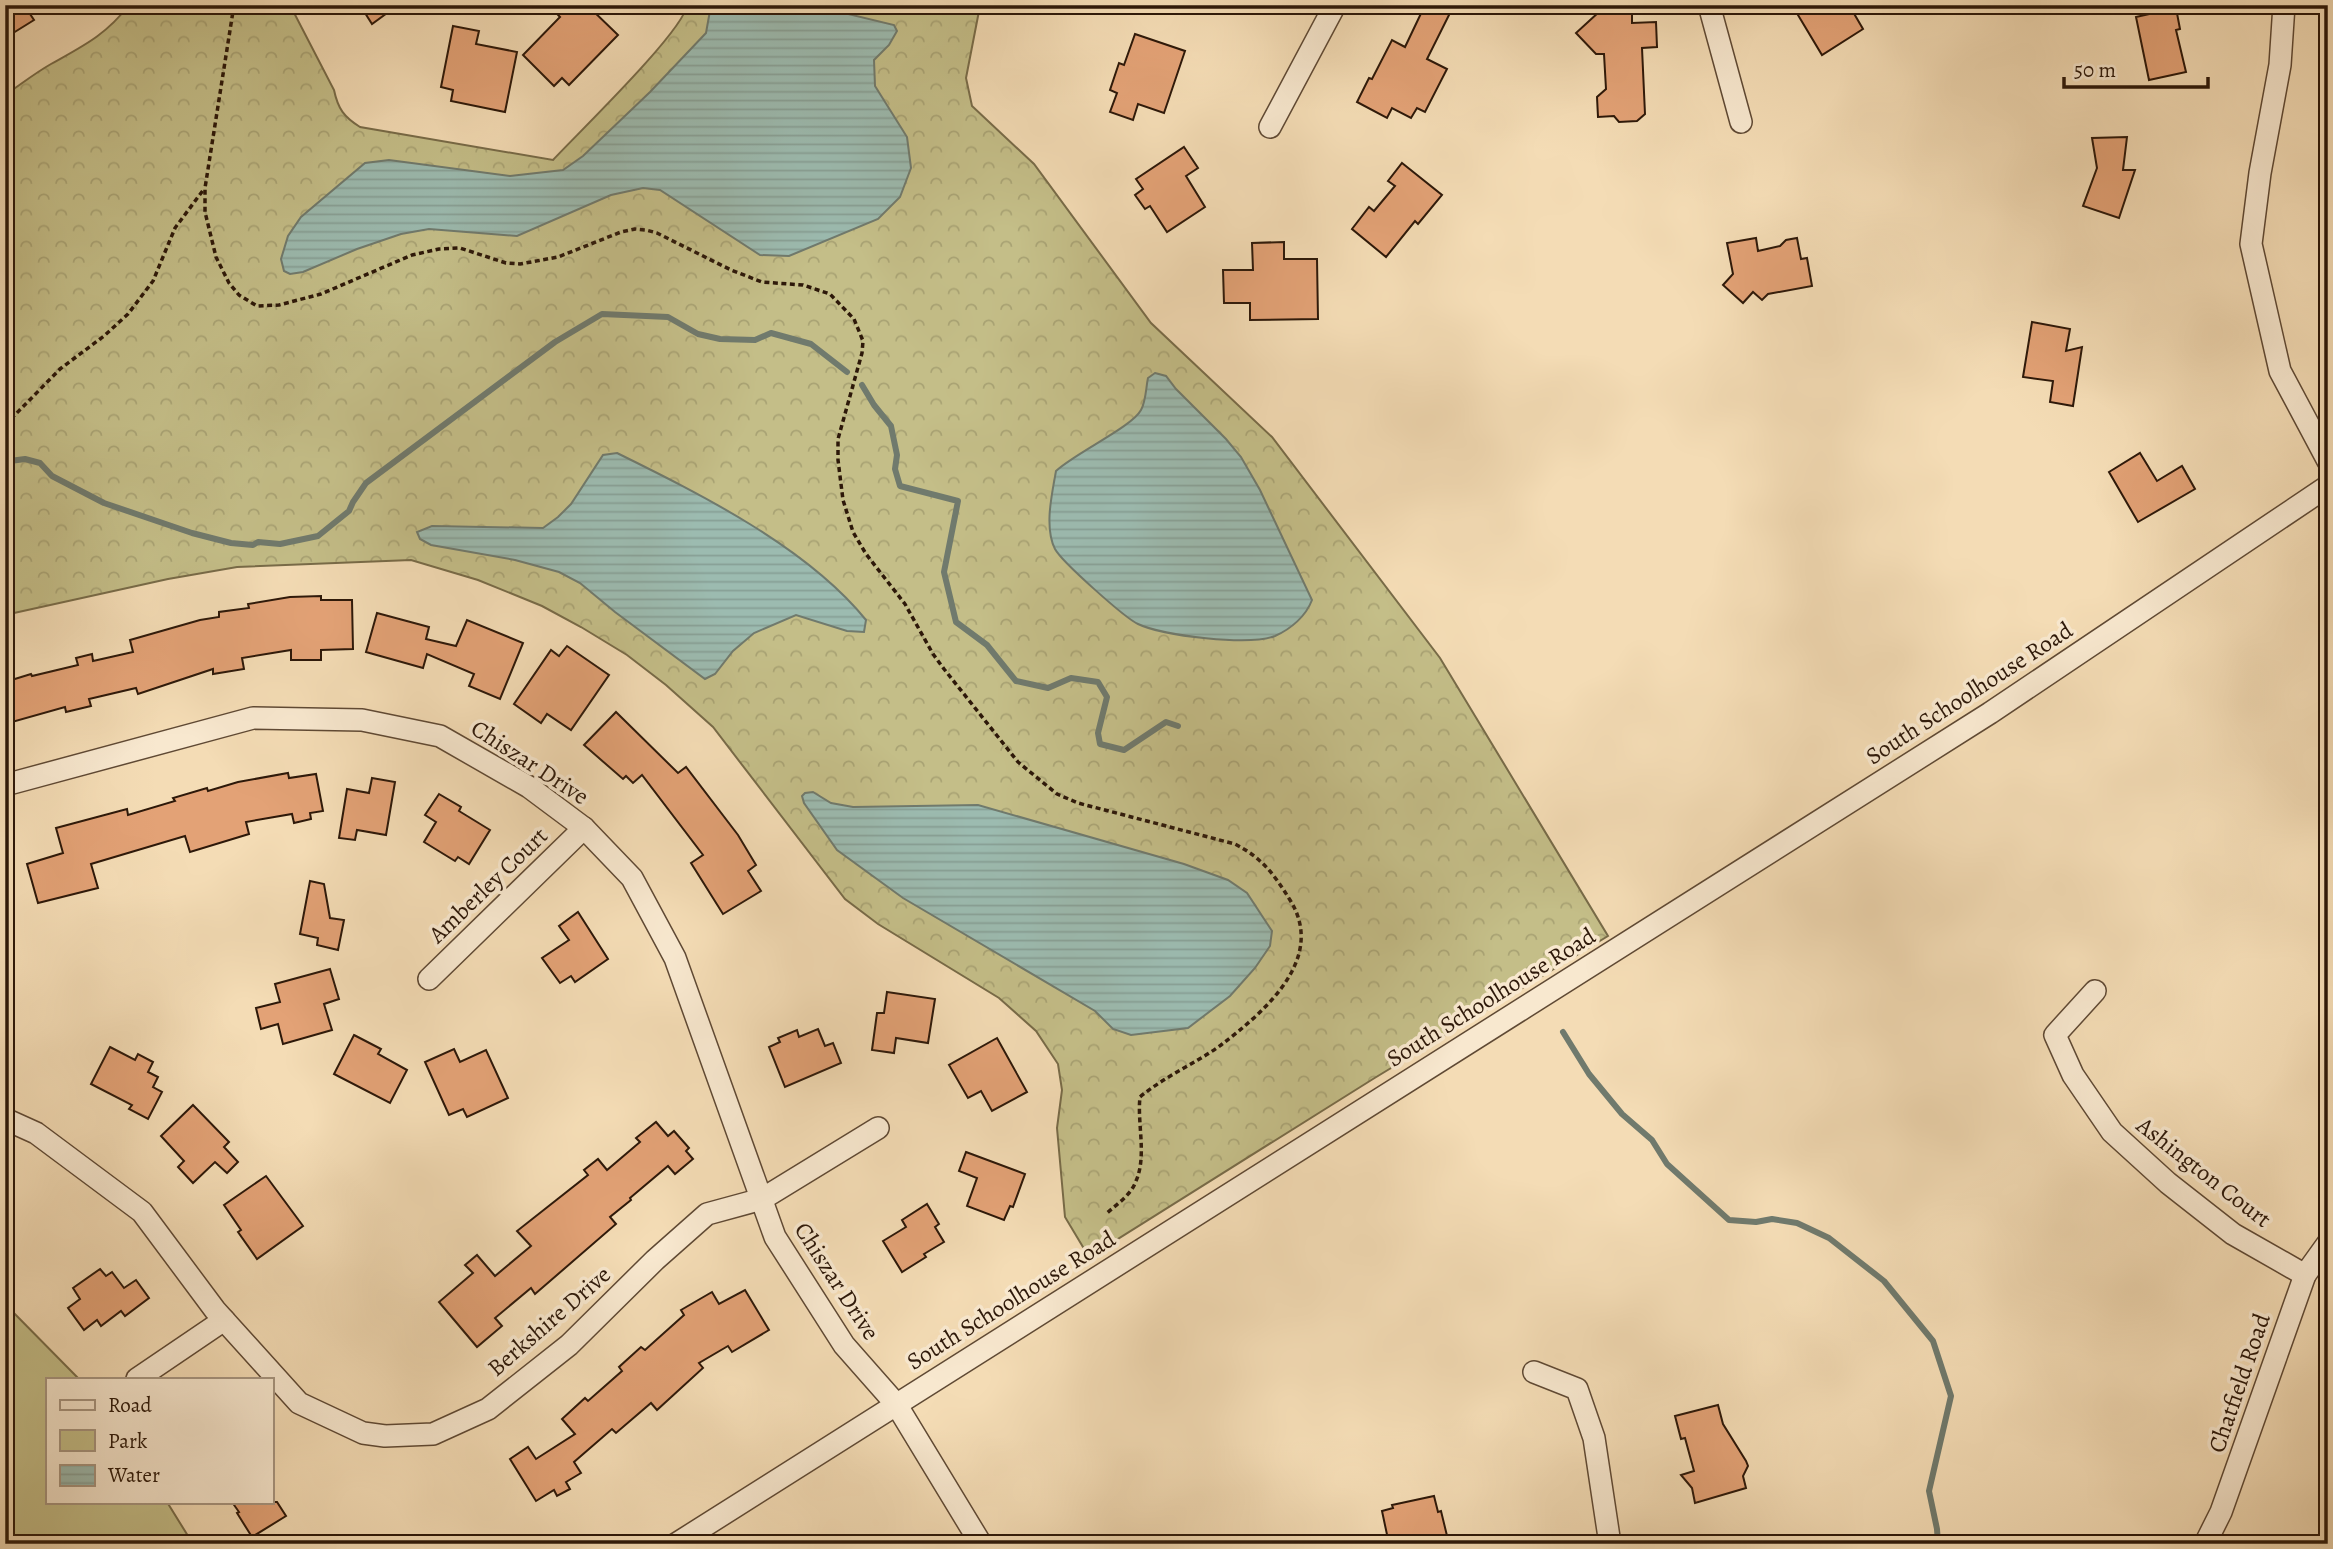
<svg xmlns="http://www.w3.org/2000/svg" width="2333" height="1549" viewBox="0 0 2333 1549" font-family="Alegreya,serif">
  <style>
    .forest { fill: url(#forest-crowns); stroke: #786b48; stroke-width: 2 }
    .park { fill: #c4be88; stroke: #786b48; stroke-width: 2 }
    .water { fill: url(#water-rules); stroke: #707a6d; stroke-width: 2 }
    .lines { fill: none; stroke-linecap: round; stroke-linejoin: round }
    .stream { stroke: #707a6d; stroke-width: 6 }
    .building { fill: #e3a276; stroke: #2d1809; stroke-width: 2 }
    .minor-casing { stroke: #5f4934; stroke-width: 24 }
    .path { stroke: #2d1809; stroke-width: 3.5; stroke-dasharray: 5 3.5; stroke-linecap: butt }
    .minor { stroke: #f8e8cf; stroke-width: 21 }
    .labels { text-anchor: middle; stroke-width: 7; stroke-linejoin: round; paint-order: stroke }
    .street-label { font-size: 24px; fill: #2d1809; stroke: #f8e8cf }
  </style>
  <defs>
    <pattern id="forest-crowns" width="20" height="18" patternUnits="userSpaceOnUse" patternTransform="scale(1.75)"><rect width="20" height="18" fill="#c4be88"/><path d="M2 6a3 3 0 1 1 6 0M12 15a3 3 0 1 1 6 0" fill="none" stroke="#a9a374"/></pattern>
    <pattern id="water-rules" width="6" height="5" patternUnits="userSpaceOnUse" patternTransform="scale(1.75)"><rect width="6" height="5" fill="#9cbbb0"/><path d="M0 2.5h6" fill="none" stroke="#87a096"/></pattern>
  </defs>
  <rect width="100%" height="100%" fill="#f4dcb5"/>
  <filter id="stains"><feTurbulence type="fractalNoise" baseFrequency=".00286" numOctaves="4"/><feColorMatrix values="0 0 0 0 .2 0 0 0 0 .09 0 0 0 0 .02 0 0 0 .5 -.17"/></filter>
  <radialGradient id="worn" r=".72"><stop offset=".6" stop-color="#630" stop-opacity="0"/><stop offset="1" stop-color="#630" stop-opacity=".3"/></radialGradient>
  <path class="forest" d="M129,5H290L334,90C338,109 344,117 360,127L553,160C577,134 684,31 687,5H932L979,11L966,78L972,106L1034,164L1151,323L1272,437L1440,658L1608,936L1373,1079L1089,1257L1065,1217L1057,1128L1062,1090L1058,1064L1036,1031L999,998L878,924L845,899L713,727L666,685L627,655L581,627L542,606L478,580L411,560L237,567L168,579L5,615V95C20,85 35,73 51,64C83,46 106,35 129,5Z"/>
  <path class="park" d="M5,1304L79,1379H47V1502H167L193,1544H5Z"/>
  <g class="water">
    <path d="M711,5H811L894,25L897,31L889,45L874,60L875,86L907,137L911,168L900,197L878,219L789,256L760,255L660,190L643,188L611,195L517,236L429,229L401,234L357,249L303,272L290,274L284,271L281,259L288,236L301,217L365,163L389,160L510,176L563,170L583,156L650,92L706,33Z"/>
    <path d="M1155,373L1166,376L1176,389L1226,439L1241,457L1260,490L1312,600C1306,616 1291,629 1275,636C1249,646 1163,636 1138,624C1125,618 1062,562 1055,549C1044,527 1052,494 1056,471C1075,453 1132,427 1141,410C1146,401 1146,387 1148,378Z"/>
    <path d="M617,453C700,494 807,547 866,620L864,632L847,631L796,615L754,633L733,651L715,674L705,679L615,612L580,583L559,572L515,560L431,545L420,539L417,532L432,526L543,528L558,517L571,504L603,455Z"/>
    <path d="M813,792L831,803L853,807L978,805L1184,864L1228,880L1247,893L1272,931L1270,946L1255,968L1230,996L1188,1028L1131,1035L1113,1029L1095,1011L903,898L837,850L804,803L802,796L805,793Z"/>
  </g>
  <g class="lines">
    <g class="stream">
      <path d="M862,385L874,405L891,426L897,455L895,469L900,486L958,501L944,572L956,622L987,645L1016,681L1048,688L1071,678L1098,682L1107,697L1098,733L1100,744L1124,750L1166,722L1178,726"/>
      <path d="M5,465L10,461L25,459L40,463L52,476L104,503L192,533L231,543L253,545L258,542L280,544L318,536L349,511L353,502L366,483L555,342L602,314L668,317L698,334L720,339L755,340L771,333L811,344L847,372"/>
      <path d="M1563,1032L1589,1074L1622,1114L1652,1140L1667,1164L1729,1220L1756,1222L1772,1219L1797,1223L1829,1238L1884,1281L1933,1341L1951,1396L1929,1491L1937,1529L1938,1544"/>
    </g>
  </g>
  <g class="building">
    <path d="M5,5H24L34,20L5,38Z"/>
    <path d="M360,5H398L372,24Z"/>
    <path d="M549,5H587L618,35L569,85L562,78L554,86L523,55L560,17Z"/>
    <path d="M1425,5H1454L1427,59L1447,69L1425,112L1417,108L1411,118L1392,108L1387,118L1357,102L1369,78L1372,79L1392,40L1405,47Z"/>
    <path d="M1600,5H1632V23L1656,22L1657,47L1642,48L1645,114L1637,121L1619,122L1614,116L1598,117L1597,97L1606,89L1604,54H1596L1576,33L1600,11Z"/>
    <path d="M1792,5H1849L1863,29L1822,55Z"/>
    <path d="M2176,8L2180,29L2176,30L2186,72L2149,80L2136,17Z"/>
    <path d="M453,26L479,31L476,44L517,52L505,112L451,101L453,90L441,87Z"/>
    <path d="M1135,34L1185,51L1164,113L1138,104L1133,120L1110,112L1117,93L1110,90L1119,63L1124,65Z"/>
    <path d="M2127,137L2123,170H2135L2119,218L2083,206L2097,168L2092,138Z"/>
    <path d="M1184,147L1198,168L1186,176L1205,207L1167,232L1150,206L1145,209L1135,195L1143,189L1136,179Z"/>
    <path d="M1402,163L1442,195L1418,224L1415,221L1386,257L1352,229L1369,207L1374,211L1395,186L1388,181Z"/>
    <path d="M1756,238L1758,251L1780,246L1786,240L1797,238L1801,259L1807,258L1812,286L1768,294L1762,300L1753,292L1743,303L1723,285L1733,274L1727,243Z"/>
    <path d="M1284,242V259H1317L1318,319L1250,320V303H1224L1223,270H1253L1252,243Z"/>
    <path d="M2032,322L2070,329L2066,351L2082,347L2073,406L2050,402L2053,381L2023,377Z"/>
    <path d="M2140,453L2157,481L2182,466L2195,489L2138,522L2109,472Z"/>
    <path d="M321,596V600H352L353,649L321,650V660H291V650L242,658L244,669L213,674V669L138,694L136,688L89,699L91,706L66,712L65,707L5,724V682L31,674L32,676L78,665L76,658L92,654L93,661L133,652L130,640L200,620L219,617V612L249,608L248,604L290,597Z"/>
    <path d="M377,613L429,627L426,639L456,646L467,620L523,643L500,699L469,686L474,674L427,654L423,668L366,652Z"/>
    <path d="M567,646L609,675L571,730L547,714L541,723L514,704L551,650L559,656Z"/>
    <path d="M616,712L678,773L686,767L738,835L756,865L748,871L761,891L723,914L691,863L703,855L642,775L633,783L626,776L623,779L584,745Z"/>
    <path d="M288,773L289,778L316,774L323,811L310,813L311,819L294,823L292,814L246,822L249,834L190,852L185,836L91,864L98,888L38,903L27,864L63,853L56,828L127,809L128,815L175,801L173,798L207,788L208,791L238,782Z"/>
    <path d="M372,778L395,782L386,835L357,830L355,840L339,838L347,789L369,793Z"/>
    <path d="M439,794L461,807L459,811L490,830L469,864L458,857L455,861L424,842L436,822L425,815Z"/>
    <path d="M310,881L324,884L330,918L344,920L338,950L317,945L318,938L300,934Z"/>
    <path d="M578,912L608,959L575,982L571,976L560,983L542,958L569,940L559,926Z"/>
    <path d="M330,969L339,999L324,1004L332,1030L283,1044L278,1024L261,1029L256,1008L280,1002L275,984Z"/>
    <path d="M887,992L935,999L928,1043L896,1038L894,1053L872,1050L877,1013H884Z"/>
    <path d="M818,1029L825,1046L833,1043L841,1063L785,1087L769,1047L780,1042L778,1038L797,1030L799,1037Z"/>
    <path d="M354,1035L381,1049L378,1054L407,1070L390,1103L334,1074Z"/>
    <path d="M997,1038L1027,1092L992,1111L981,1091L968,1098L949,1065Z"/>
    <path d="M110,1047L135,1060L138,1054L153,1062L148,1072L158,1077L153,1087L162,1092L148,1119L129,1109L132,1105L91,1084Z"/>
    <path d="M454,1049L460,1062L486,1050L508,1098L467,1117L463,1109L449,1115L425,1062Z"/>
    <path d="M193,1105L229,1142L224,1147L238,1162L227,1173L215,1162L193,1183L178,1167L184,1161L161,1136Z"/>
    <path d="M656,1122L668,1136L674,1131L689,1148L686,1151L693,1159L675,1174L668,1166L630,1198L631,1200L610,1217L616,1224L535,1294L531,1288L495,1318L502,1326L477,1347L439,1302L473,1273L465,1265L477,1255L495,1276L531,1246L517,1231L588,1175L584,1170L598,1159L607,1170L640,1142L636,1138Z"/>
    <path d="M966,1152L1025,1174L1013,1207L1010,1206L1004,1220L967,1206L977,1178L959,1171Z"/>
    <path d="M266,1176L303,1226L257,1259L238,1232L241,1230L224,1205Z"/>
    <path d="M927,1204L939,1224L935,1227L944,1242L924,1254L926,1257L902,1272L883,1241L906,1227L902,1220Z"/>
    <path d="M100,1269L106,1276L112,1272L124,1288L136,1280L149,1298L125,1316L121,1311L101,1326L97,1320L84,1330L68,1308L80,1299L73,1288Z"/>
    <path d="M745,1290L769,1330L732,1352L728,1346L699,1363L703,1368L657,1410L651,1403L616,1433L612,1429L574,1462L581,1473L566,1482L570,1489L557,1496L554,1490L536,1501L510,1459L528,1447L536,1459L575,1434L562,1419L585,1398L588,1401L622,1371L619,1367L641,1347L645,1350L684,1315L681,1310L712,1292L719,1304Z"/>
    <path d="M1718,1405L1723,1424L1746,1461L1748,1466L1743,1476L1746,1488L1695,1503L1692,1488L1681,1475L1694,1471L1685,1438L1681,1439L1675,1416Z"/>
    <path d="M1434,1496L1438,1512L1441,1511L1449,1544H1389L1382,1511L1393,1508L1392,1505Z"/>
    <path d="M232,1502H277L286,1516L252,1537L237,1513L239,1512Z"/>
  </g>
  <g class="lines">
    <g class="minor-casing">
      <g id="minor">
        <path d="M1709,5L1741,122"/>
        <path d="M2284,5L2280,65L2260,173L2251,244L2280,371L2328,461"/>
        <path d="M1270,127L1335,5"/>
        <path d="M5,785L253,718L362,720L440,736L529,787L584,828L632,878L675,958L775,1237L844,1345L896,1404L981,1544"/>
        <path d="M429,979L584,828"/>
        <path d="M2095,991L2055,1035L2073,1075L2112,1132L2168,1183L2233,1234L2305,1275"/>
        <path d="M5,1119L36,1133L142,1212L215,1310L299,1403L363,1433L385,1436L433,1434L488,1409L569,1345L655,1260L707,1214L762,1199L878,1128"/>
        <path d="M1534,1372L1577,1389L1594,1438L1610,1544"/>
        <path d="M137,1379L224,1320"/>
        <path d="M676,1544L1990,713L2328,486"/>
        <path d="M2205,1544L2221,1512L2305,1275L2328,1243"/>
      </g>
    </g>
    <g class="path">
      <path d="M234,5L205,188V212L216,257L229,283L239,295L257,306L279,305L321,294L412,255L439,249L460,248L506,263L520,264L558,257L621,232L635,229L646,230L657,233L731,270L762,282L803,285L830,294L854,319L863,341L862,353L838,439V460L843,500L853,532L866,554L905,604L933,654L944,669L1018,762L1057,794L1078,803L1235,844C1262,858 1274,874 1290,900C1327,959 1264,1012 1221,1045C1195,1064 1165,1076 1140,1097C1137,1123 1147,1156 1136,1181C1131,1195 1117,1204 1106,1214"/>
      <path d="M5,425L60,369L104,336L128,314L153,281L175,228L204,189"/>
    </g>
    <use href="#minor" class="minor"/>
  </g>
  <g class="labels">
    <g class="street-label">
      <text transform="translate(1969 693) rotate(-33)" y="8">South Schoolhouse Road</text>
      <text transform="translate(530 762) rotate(33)" y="8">Chiszar Drive</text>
      <text transform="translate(488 885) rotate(-44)" y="8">Amberley Court</text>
      <text transform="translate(1491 997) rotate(-32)" y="8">South Schoolhouse Road</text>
      <text transform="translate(2204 1172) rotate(38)" y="8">Ashington Court</text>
      <text transform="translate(837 1281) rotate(57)" y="8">Chiszar Drive</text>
      <text transform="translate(1011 1300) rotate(-32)" y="8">South Schoolhouse Road</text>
      <text transform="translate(549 1321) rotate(-41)" y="8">Berkshire Drive</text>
      <text transform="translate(2239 1383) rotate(-71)" y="8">Chatfield Road</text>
    </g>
  </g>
  <rect width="2333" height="1549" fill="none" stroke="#f4dcb5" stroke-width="28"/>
  <rect x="7" y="7" width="2319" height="1535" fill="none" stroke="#2d1809" stroke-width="3.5"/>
  <rect x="14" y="14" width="2305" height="1521" fill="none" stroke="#2d1809" stroke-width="2"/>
  <rect x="46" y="1378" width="228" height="126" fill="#f8e8cf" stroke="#a79580" stroke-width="2"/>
  <rect x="60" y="1400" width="35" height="10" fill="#f8e8cf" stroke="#a79580" stroke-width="2"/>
  <text x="108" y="1412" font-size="21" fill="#2d1809">Road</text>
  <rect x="60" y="1430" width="35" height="21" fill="#c4be88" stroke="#a79580" stroke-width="2"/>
  <text x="108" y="1448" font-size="21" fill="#2d1809">Park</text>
  <rect x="60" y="1465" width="35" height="21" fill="url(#water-rules)" stroke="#a79580" stroke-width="2"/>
  <text x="108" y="1482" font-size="21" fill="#2d1809">Water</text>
  <path d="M2064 77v10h144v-10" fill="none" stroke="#2d1809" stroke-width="3.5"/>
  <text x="2074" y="77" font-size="21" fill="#2d1809" stroke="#f8e8cf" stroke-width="5" paint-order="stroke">50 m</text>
  <rect width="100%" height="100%" filter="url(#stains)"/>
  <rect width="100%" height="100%" fill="url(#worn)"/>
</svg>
